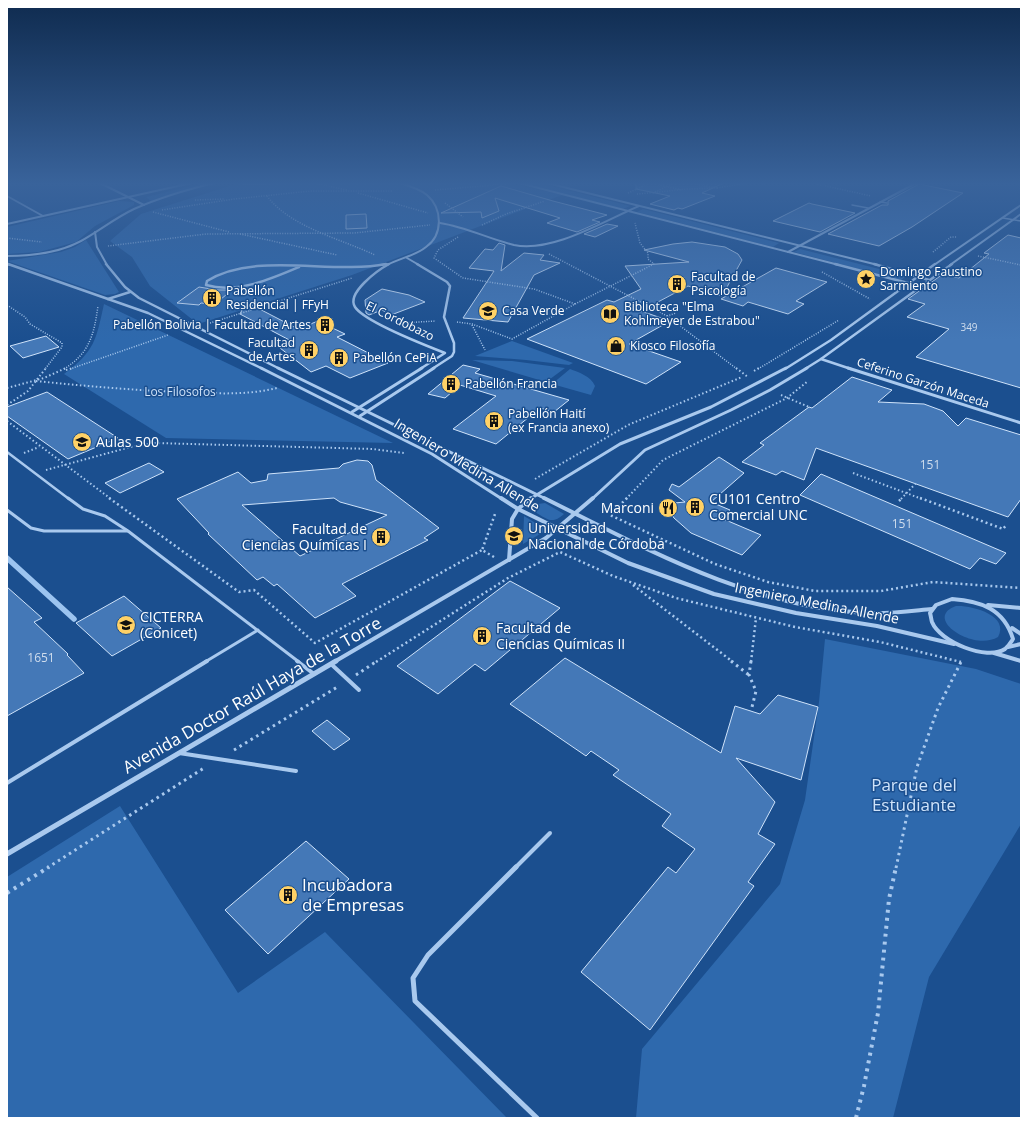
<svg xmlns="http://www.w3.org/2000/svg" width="1028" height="1125" viewBox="0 0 1028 1125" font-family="'Open Sans',sans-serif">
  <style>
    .green { fill: #2e69ad }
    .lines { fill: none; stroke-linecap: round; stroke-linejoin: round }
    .stream { stroke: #9cc4f0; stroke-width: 5.5 }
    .building { fill: #4478b7; stroke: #cfe3fa; fill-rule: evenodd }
    .path-far4 { stroke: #a9c9ee; stroke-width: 1.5; stroke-dasharray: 1 1.5; stroke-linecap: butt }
    .path-far3 { stroke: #a9c9ee; stroke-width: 2; stroke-dasharray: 1.5 2.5; stroke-linecap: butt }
    .path-far2 { stroke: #a9c9ee; stroke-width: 2.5; stroke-dasharray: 2 3; stroke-linecap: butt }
    .path-far1 { stroke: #a9c9ee; stroke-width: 3; stroke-dasharray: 2.5 4; stroke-linecap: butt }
    .path { stroke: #a9c9ee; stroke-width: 4; stroke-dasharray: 3 5; stroke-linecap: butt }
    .lane-far4 { stroke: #a9c9ee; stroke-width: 1.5 }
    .lane-far3 { stroke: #a9c9ee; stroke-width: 2.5 }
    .lane-far2 { stroke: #a9c9ee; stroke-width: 3 }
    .lane-far1 { stroke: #a9c9ee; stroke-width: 4 }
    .lane { stroke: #a9c9ee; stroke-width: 5 }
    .street-far4 { stroke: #a9c9ee; stroke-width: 2 }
    .street-far3 { stroke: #a9c9ee; stroke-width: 2.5 }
    .street-far2 { stroke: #a9c9ee; stroke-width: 3 }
    .street-far1 { stroke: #a9c9ee; stroke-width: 4 }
    .street { stroke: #a9c9ee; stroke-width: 5 }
    .secondary { fill: #d6e6fa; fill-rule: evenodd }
    .labels { text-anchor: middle; stroke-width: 3; stroke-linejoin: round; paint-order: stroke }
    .far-number-label { font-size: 10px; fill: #d0dded }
    .far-poi-label { font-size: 12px; fill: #fff; stroke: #1b4f8f; text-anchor: start }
    .far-street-label { font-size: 12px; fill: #fff; stroke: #1b4f8f }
    .far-park-label { font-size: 12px; fill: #cfe3fa; stroke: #1b4f8f }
    .number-label { font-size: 12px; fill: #d0dded }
    .poi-label { font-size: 14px; fill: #fff; stroke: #1b4f8f; text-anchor: start }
    .street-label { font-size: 14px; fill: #fff; stroke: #1b4f8f }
    .near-street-label { font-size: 17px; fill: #fff; stroke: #1b4f8f }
    .near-park-label { font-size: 17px; fill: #cfe3fa; stroke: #1b4f8f }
    .near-poi-label { font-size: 17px; fill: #fff; stroke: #1b4f8f; text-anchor: start }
  </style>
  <rect width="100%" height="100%" fill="#1b4f8f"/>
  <g class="green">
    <path d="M208,182H215L165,196L151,201L146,197Z"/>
    <path d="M242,182H505L562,195L352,275L198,324L150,286L132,257L110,241L141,214Z"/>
    <path d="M519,182H535L630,206L623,209Z"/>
    <path d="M119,201L134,202V205L95,226L76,242L39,252L7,254V227Z"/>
    <path d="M643,209L779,243L773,247L637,212Z"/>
    <path d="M86,240L119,292L115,294L105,295L7,261L61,252L75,247Z"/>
    <path d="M800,249L907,276L901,280L794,252Z"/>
    <path d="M104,304L393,443L166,438L64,374C95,351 96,340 104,304Z"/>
    <path d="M512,341L573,363L569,365L526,360L475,356Z"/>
    <path d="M472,360L512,361L565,368L546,382Z"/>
    <path d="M570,369C578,372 591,376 595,386L591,395L552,384Z"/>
    <path d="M545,503L564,514C552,525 547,519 535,512L534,507L538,504Z"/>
    <path d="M524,516L547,530L523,544Z"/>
    <path d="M956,606C971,605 1010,615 998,637C973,652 922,618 956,606Z"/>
    <path d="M825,639L976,669L1021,684V824L929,977L893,1118H636L642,1049L780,884L805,800L819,702Z"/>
    <path d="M120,806L238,993L325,932L507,1118H7V877Z"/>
  </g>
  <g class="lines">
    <path class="stream" d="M7,558L74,619"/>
  </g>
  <g class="building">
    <path d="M636,182H726L702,193L715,196L682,209L678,208L674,210L650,204L670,196L636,189Z"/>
    <path d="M919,184L963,193L912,227L879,246L828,234L882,205H888V201Z"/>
    <path d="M501,186L553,201L607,215L592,220L600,222L577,232L547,223L560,218L495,198L499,211L482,218L481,212L441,213Z"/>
    <path d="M809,203L812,204L855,213L820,232L773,221Z"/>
    <path d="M366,214L367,228L346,229V215Z"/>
    <path d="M607,224L618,226L595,237L584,234Z"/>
    <path d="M1008,235L1021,238V388L916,357L949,329L907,317L925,304L908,299L943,274L959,278L989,254L984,253Z"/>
    <path d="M692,242L725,247L738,254L742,260L722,296L688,286L641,311L670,321L629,344L681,362L646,384L527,339L607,300L614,302L641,289L625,266L689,262L644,250L673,244Z"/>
    <path d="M499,243L505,245L501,271L524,253L544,255L540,260L560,263L534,275L508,322L463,318L494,271L469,268L485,249L493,250Z"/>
    <path d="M776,268L827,282L796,301L804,304L788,314L748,302L743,306L721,299Z"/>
    <path d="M199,287L217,290H232L215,304L201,303L199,305L177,303Z"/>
    <path d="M382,289L409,295L425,302L391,315L382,310L369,315L366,313L365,300Z"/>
    <path d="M246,302L298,329L318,321L345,334L337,337L388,363L350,378L326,366L311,372L280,348L295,343L240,314Z"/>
    <path d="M46,336L59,347L23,358L10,346Z"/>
    <path d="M463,365L480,369L475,373L569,400L554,412L540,408L496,444L453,429L496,396L460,385L445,398L428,394Z"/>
    <path d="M852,377L892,390L878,402L924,404L943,411L958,426L966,418L1021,435V499L1008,517L816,448L804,480L782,471L776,475L742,462L764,445L760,443L809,407L812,408Z"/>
    <path d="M47,392L118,438L68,459L7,416V407Z"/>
    <path d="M719,457L744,473L711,502L730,510L721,518L761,535L742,555L691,533L674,518L664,504L685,502L669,490L672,484L679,487Z"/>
    <path d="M357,460L368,461L372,465L376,480L439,528L424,538L428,540L342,584L356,596L315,618L277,584L274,586L263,577L257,580L208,534L209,533L177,499L238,472L251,483L267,480L268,474L339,468L343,464ZM334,498L340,502L387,515L300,556L242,505Z"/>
    <path d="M149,463L164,472L120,493L105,483Z"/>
    <path d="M821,474L1006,553L996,564L980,558L970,569L800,495Z"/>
    <path d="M510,581L560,608L485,671L475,664L438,694L397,666Z"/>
    <path d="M7,587L42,618L34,622L68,654L67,655L84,673L7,716Z"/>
    <path d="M124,596L161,628L112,656L76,623Z"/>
    <path d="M565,658L721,753L735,706L760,714L778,695L818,707L801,780L736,758L775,802L758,834L775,844L748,882L754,886L650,1030L581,972L668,867L676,873L695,849L662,826L671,814L613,775L619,770L591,751L586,756L510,704Z"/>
    <path d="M327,720L350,739L334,750L312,731Z"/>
    <path d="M306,841L349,879L268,954L225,910Z"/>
  </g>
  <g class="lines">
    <g class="path-far4">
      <path d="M309,182L347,190"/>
      <path d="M808,182L871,196"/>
      <path d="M651,183L682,190"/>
      <path d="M717,188L753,182"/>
      <path d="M435,190L506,184"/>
      <path d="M358,193L428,213"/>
      <path d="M628,193L652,182"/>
      <path d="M653,193L676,182"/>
      <path d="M637,194L687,189L717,188L686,182"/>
      <path d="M267,196C290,227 341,239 375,255"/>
      <path d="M195,200L224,199"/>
      <path d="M445,203L463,217"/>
      <path d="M162,210L234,199L311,191H392"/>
      <path d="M153,212L229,232"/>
      <path d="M482,225L506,214L545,201"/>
      <path d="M240,234L337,255"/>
      <path d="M458,237L438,250L434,258L463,278L534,289L575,304"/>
      <path d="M7,238L42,242"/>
      <path d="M108,246L206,234L354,233L430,225"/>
      <path d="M933,252L951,237H957"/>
      <path d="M549,254L667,316L737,369"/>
      <path d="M978,256L1021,265"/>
      <path d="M822,272L870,299"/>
      <path d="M7,305L25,317L30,324L62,343V347L45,369"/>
      <path d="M667,316L676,313"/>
      <path d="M457,322L472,324L512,339L575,304L654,264L648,259V253L640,243L635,223"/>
      <path d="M210,323L352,278"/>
      <path d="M401,323L436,321"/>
      <path d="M472,325L485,350"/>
      <path d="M64,369C90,353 94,334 98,306"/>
      <path d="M70,369L168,335"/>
      <path d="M758,369L839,320"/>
    </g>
    <g class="path-far3">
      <path d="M736,368L748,377"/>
      <path d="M66,370L73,368"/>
      <path d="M754,371L759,368"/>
      <path d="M36,381C84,386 132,390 179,392C212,393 245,396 277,388"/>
      <path d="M7,388L44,378L66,368"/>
      <path d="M781,395L809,407"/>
      <path d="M7,405L28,391L46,368"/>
      <path d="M7,421L111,499"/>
      <path d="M24,453L39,447"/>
      <path d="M46,470L134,446L155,443L373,449L404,453"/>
      <path d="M853,473L922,499"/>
      <path d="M535,479L628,425L742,377"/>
      <path d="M626,499L663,460L787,398L808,381"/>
      <path d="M901,499L917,482"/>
    </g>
    <g class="path-far2">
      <path d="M109,498L239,592L254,590L315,643L482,550"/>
      <path d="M627,498L610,515L715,564L768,582L815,591H881L933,582L1021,588"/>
      <path d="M920,498L1003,529L1007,524"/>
      <path d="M899,501L902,498"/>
      <path d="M494,557L482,550L495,514"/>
      <path d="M633,585L733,662"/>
      <path d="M376,662L508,578L560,552L613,576L676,598L795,627L880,642L961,662"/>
      <path d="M751,662L756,618"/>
    </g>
    <g class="path-far1">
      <path d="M731,661L749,675"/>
      <path d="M751,661L749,675L756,691L751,711"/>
      <path d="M356,675L377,661"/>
      <path d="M234,750L339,686"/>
      <path d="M47,868L204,768"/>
      <path d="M896,868L917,767L938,708L961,662L958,661"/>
    </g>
    <g class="path">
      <path d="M7,893L49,867"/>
      <path d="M856,1118L864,1086L878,1013L889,899L896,867"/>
    </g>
    <g class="lane-far4">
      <path d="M880,202L887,203"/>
      <path d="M852,205L868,208"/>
      <path d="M1003,218L1021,221"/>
    </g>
    <path class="lane-far3" d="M7,452L69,499"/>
    <g class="lane-far2">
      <path d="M68,498L83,509L105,516L128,531L299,662"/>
      <path d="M7,510L31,528L44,531H127"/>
      <path d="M205,662L258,630"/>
    </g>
    <g class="lane-far1">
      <path d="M297,661L314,674"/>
      <path d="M331,664L359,690"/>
      <path d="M179,753L296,771"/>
      <path d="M7,783L207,661"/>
      <path d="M515,868L550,833"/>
    </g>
    <path class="lane" d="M516,867L428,955L413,978L415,1001L537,1118"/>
    <g class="street-far4">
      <path d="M98,182L144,205"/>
      <path d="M225,182L254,184L290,182"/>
      <path d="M515,182L839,265"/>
      <path d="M543,182L878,265"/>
      <path d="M7,183L13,182"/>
      <path d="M7,196L43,216"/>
      <path d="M440,223C466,227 489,239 514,245C552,253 604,221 639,206"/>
      <path d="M7,224L196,182"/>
      <path d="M95,232L97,247L107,265"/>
      <path d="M788,252L918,182"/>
      <path d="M7,256C32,256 59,253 81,241C99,231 115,218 134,209C161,197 189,189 218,182"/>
      <path d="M407,258L419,265"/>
      <path d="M7,264L10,265"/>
      <path d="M381,265L387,264"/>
      <path d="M387,265C400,258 415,256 426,247C443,235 443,209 427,195C419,188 406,185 396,182"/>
      <path d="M934,265L1021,205"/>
      <path d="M950,265L1021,214"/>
    </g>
    <g class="street-far3">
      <path d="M8,264L148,313L263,369"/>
      <path d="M106,264L125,287L139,298L280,369"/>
      <path d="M389,264C378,270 346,293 355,307C364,321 427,346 445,353L420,369"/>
      <path d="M417,264L447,282L450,286L444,317L454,343V352L452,356L432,369"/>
      <path d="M835,264L908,283L922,285"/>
      <path d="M874,264L929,280"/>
      <path d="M299,267C271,279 237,294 206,285L207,281C255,251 331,275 386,264"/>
      <path d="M108,299L130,292"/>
      <path d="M821,359L851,369"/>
      <path d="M785,369L831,340L935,264"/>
      <path d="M805,369L821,359L952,264"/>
    </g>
    <g class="street-far2">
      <path d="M261,368L432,454L502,499"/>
      <path d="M278,368L546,499"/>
      <path d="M848,368L1021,423"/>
      <path d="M352,412L422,368"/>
      <path d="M360,416L434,368"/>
      <path d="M530,499L620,444L711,407L786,368"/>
      <path d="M592,499L645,450L731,410L770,390L807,368"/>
    </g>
    <g class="street-far1">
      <path d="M501,498L518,509L628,563L714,594L796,613L877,626L954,644"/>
      <path d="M544,498C647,549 751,608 869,613C890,614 911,611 932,609"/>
      <path d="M509,560L512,519L518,509L531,498"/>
      <path d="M952,599C981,601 1004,609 1013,639C1011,642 1009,646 1005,649C987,661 940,642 932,622C931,619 931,616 930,613L936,605Z"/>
      <path d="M988,605L1021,608"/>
      <path d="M1012,628L1021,634"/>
      <path d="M1008,647L1021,644"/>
      <path d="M994,653L1021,661"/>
      <path d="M334,662L546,538L593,498"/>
    </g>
    <path class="street" d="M7,854L336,661"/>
    <path class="secondary" d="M1017,182H1021V184Z"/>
  </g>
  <linearGradient id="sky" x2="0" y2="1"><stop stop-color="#0f2b4f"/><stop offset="0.54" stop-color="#39639b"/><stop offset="1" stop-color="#39639b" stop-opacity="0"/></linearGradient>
  <rect width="1028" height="340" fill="url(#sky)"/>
  <defs>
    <g id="sight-disc" transform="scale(1)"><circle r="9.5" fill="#ffd166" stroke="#1b4f8f"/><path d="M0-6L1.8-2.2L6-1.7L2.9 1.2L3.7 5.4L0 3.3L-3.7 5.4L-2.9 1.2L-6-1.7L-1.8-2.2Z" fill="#111"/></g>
    <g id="building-disc" transform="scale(1)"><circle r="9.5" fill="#ffd166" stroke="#1b4f8f"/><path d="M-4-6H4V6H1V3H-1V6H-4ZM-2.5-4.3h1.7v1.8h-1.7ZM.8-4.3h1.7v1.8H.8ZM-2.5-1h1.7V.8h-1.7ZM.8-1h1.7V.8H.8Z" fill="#111"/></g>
    <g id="university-disc" transform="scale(1)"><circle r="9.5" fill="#ffd166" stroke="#1b4f8f"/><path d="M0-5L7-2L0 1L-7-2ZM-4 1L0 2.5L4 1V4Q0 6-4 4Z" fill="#111"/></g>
    <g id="library-disc" transform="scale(1)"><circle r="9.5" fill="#ffd166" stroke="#1b4f8f"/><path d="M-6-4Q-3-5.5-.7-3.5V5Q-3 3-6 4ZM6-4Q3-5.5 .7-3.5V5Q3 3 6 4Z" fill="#111"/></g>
    <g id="shop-disc" transform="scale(1)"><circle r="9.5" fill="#ffd166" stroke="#1b4f8f"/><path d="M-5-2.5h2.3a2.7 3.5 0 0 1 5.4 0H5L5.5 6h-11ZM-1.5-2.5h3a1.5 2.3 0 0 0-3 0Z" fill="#111"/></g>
    <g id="restaurant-disc" transform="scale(1)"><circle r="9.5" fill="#ffd166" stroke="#1b4f8f"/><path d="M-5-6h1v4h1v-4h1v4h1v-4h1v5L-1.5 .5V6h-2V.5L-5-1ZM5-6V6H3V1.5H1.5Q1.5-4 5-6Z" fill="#111"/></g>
  </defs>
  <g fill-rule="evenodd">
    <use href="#sight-disc" x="866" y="279"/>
    <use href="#building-disc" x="677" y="284"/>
    <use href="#building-disc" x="212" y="298"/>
    <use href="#university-disc" x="488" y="311"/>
    <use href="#library-disc" x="610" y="314"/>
    <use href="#building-disc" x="325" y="325"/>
    <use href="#shop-disc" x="616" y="346"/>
    <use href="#building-disc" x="309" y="350"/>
    <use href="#building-disc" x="339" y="358"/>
    <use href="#building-disc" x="451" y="384"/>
    <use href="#building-disc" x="494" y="421"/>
    <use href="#university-disc" x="82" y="442"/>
    <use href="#building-disc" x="695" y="507"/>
    <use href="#restaurant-disc" x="668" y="508"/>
    <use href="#university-disc" x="514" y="536"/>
    <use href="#building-disc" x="381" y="537"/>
    <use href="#university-disc" x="126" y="625"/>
    <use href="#building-disc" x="482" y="636"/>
    <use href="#building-disc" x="288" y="895"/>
  </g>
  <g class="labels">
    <g class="far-number-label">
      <text x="969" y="331">349</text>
    </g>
    <g class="far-poi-label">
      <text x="880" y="276">Domingo Faustino<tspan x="880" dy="14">Sarmiento</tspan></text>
      <text x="691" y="281">Facultad de<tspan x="691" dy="14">Psicología</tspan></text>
      <text x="226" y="295">Pabellón<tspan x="226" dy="14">Residencial | FFyH</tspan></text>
      <text x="624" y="311">Biblioteca "Elma<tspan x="624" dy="14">Kohlmeyer de Estrabou"</tspan></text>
      <text x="502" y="315">Casa Verde</text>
      <text x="311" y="329" text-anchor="end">Pabellón Bolivia | Facultad de Artes</text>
      <text x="295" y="347" text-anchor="end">Facultad<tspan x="295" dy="14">de Artes</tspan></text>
      <text x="630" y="350">Kiosco Filosofía</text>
      <text x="353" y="362">Pabellón CePiA</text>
      <text x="465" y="388">Pabellón Francia</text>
      <text x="508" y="418">Pabellón Haití<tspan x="508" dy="14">(ex Francia anexo)</tspan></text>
    </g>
    <g class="far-street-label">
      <text transform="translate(400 321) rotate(26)" y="4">El Cordobazo</text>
      <text transform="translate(923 383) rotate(18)" y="4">Ceferino Garzón Maceda</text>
    </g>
    <g class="far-park-label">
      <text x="180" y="396">Los Filosofos</text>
    </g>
    <g class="number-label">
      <text x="930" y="469">151</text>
      <text x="902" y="528">151</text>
      <text x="41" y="662">1651</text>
    </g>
    <g class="poi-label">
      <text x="96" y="447">Aulas 500</text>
      <text x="709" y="504">CU101 Centro<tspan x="709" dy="16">Comercial UNC</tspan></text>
      <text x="654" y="513" text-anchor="end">Marconi</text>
      <text x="528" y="533">Universidad<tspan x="528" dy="16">Nacional de Córdoba</tspan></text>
      <text x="367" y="534" text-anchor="end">Facultad de<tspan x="367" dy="16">Ciencias Químicas I</tspan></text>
      <text x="140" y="622">CICTERRA<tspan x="140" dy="16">(Conicet)</tspan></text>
      <text x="496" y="633">Facultad de<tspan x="496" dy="16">Ciencias Químicas II</tspan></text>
    </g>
    <g class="street-label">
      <text transform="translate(467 465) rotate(31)" y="5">Ingeniero Medina Allende</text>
      <text transform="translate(817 603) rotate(11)" y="5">Ingeniero Medina Allende</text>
    </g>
    <g class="near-street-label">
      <text transform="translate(252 695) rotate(-30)" y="6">Avenida Doctor Raúl Haya de la Torre</text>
    </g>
    <g class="near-park-label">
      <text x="914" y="791">Parque del<tspan x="914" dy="20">Estudiante</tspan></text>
    </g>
    <g class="near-poi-label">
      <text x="302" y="891">Incubadora<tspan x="302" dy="20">de Empresas</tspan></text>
    </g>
  </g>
  <rect width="1028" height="1125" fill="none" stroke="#ffffff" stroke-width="16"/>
</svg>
